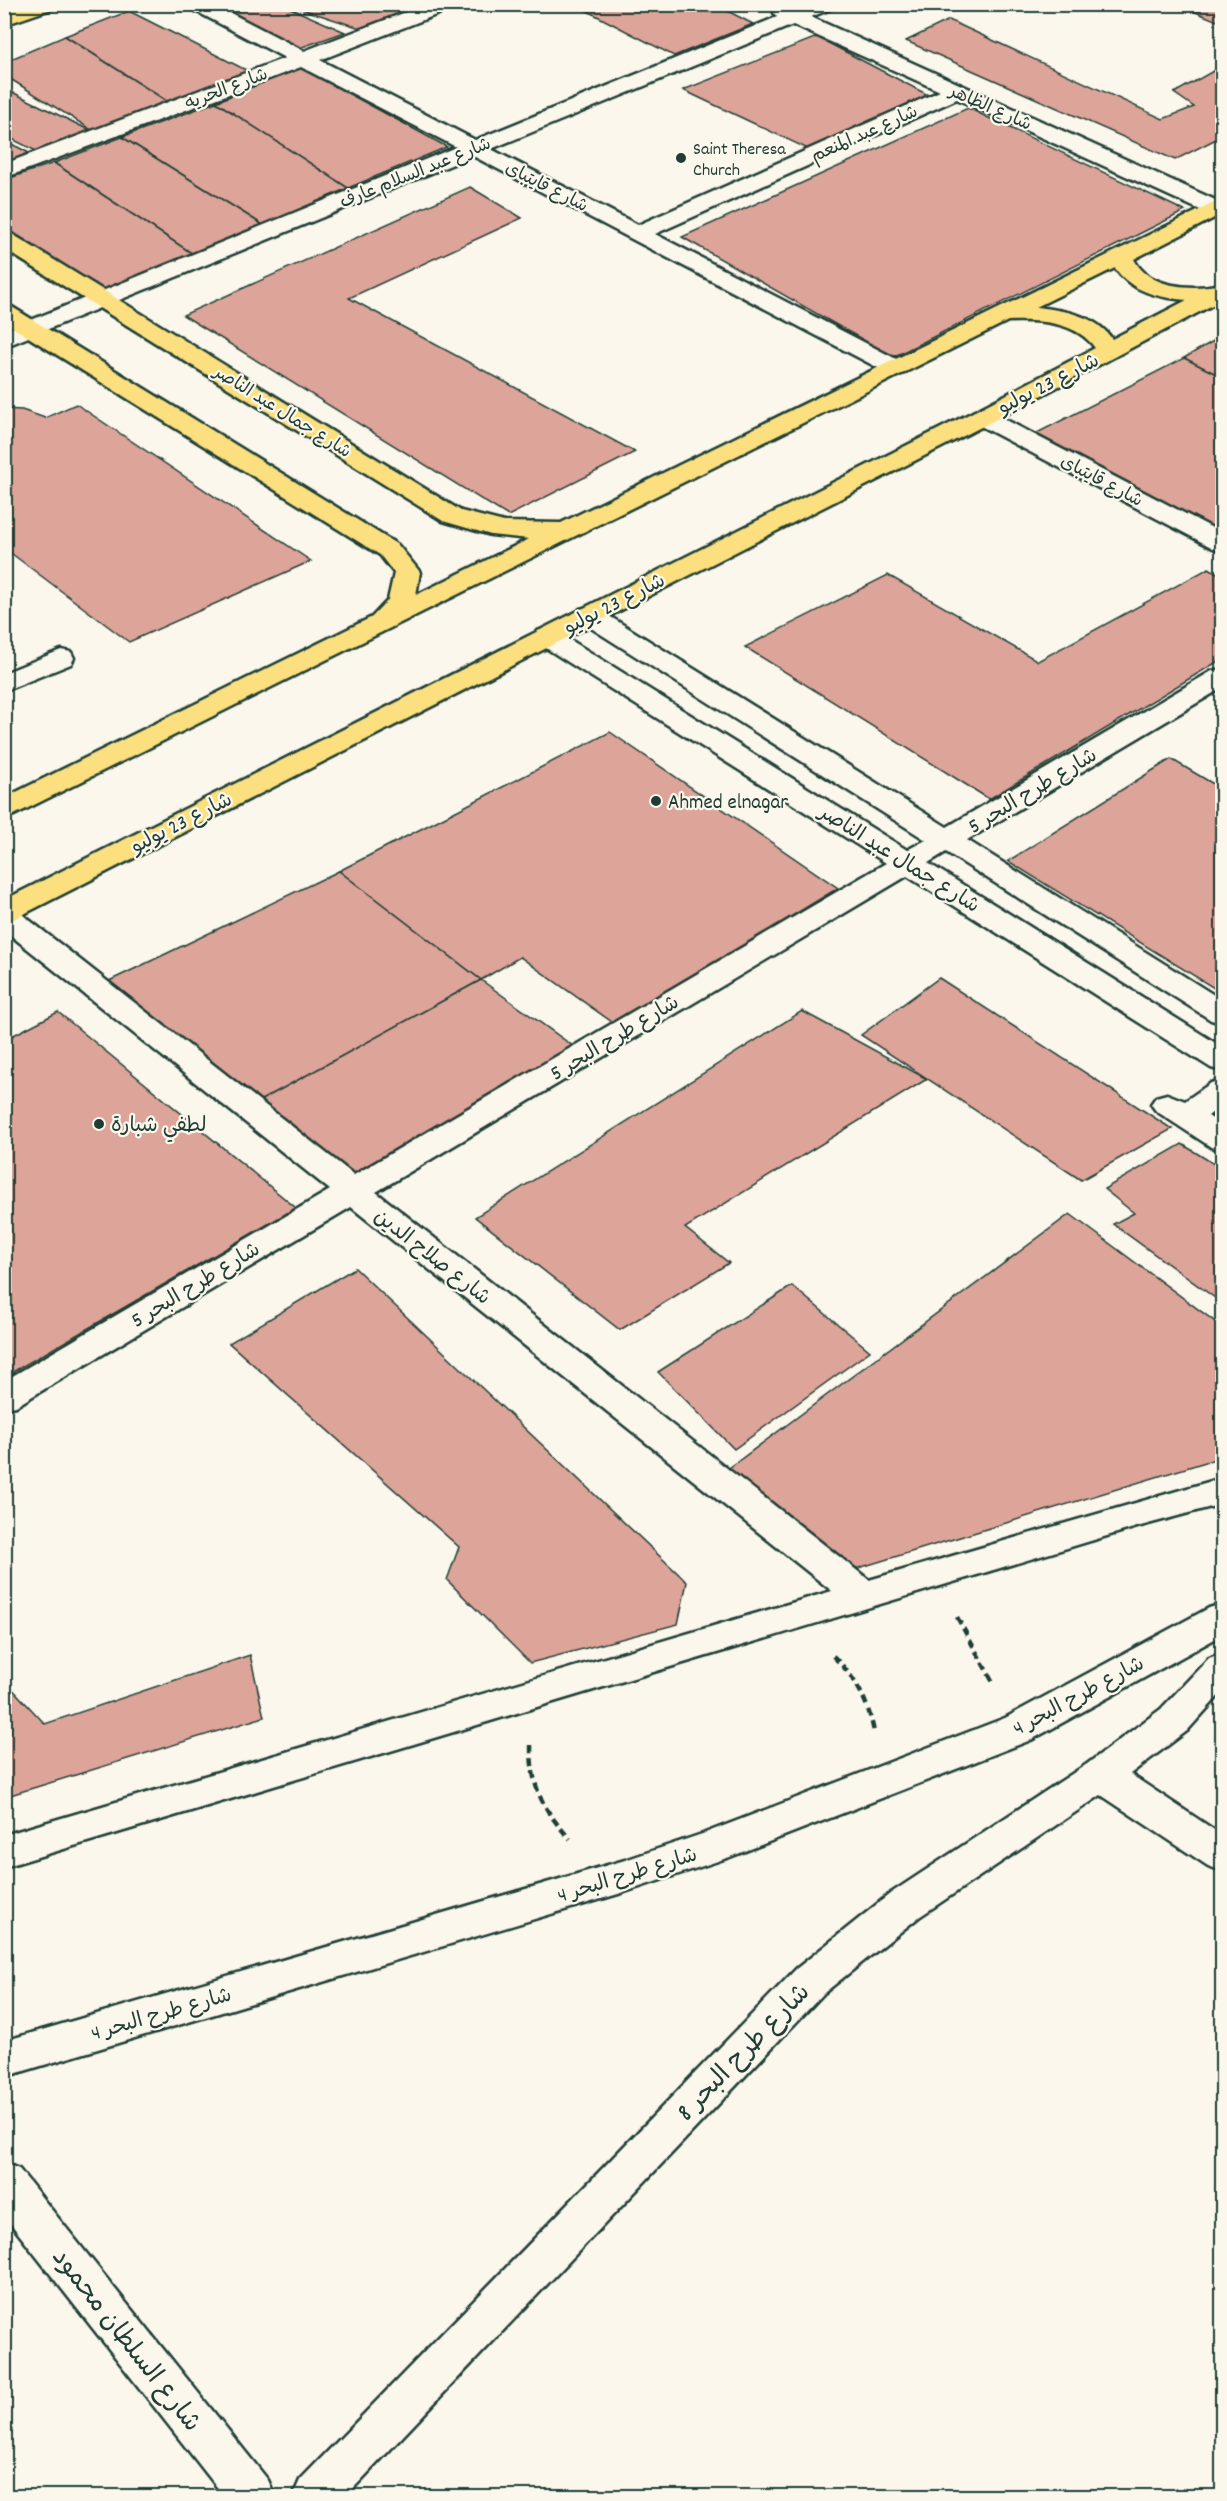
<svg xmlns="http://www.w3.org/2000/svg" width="1227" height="2501" viewBox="0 0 1227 2501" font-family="Dekko,'Playpen Sans Arabic',sans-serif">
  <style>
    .building { fill: #dda499; stroke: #1f3d34; stroke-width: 1.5 }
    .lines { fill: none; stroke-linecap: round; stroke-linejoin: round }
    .minor-casing { stroke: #1f3d34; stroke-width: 5 }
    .major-casing { stroke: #1f3d34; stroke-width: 5 }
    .path { stroke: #1f3d34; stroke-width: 4.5; stroke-dasharray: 8 5; stroke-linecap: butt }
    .minor { fill: #fbf7ec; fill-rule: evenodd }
    .major { fill: #fce080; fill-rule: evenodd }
    .poi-dot { fill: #1f3d34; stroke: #fbf7ec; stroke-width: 2 }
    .labels { text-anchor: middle; stroke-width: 4.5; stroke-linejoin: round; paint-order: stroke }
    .far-street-label { font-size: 18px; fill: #1f3d34; stroke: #fbf7ec }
    .far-poi-label { font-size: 18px; fill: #1f3d34; stroke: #fbf7ec; text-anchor: start }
    .street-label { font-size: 21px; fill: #1f3d34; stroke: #fbf7ec }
    .poi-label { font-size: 21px; fill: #1f3d34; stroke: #fbf7ec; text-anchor: start }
    .near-street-label { font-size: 26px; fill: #1f3d34; stroke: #fbf7ec }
  </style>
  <rect width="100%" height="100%" fill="#fbf7ec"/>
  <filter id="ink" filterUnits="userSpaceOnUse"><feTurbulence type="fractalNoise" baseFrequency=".0167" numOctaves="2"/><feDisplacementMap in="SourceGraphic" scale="12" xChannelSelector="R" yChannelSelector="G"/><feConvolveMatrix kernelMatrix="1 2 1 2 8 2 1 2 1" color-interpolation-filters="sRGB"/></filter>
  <g filter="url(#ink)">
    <g class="building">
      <path d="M247,4H281L345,32L288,52L228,13Z"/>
      <path d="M286,4H424L360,28Z"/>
      <path d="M574,4H714L753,24L674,56Z"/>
      <path d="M777,4H808L791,11Z"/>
      <path d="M1176,4H1222V23Z"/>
      <path d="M129,11L248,71L176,107L65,36Z"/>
      <path d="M949,20L1163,119L1194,107L1174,93L1222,66V136L1175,160L906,41Z"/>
      <path d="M65,36L176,107L101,136L4,75V62Z"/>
      <path d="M817,37L930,96L810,150L683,90Z"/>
      <path d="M300,67L447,147L348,188L216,102Z"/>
      <path d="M4,88L101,136L46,156L4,135Z"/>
      <path d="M216,102L348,188L263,225L122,137Z"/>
      <path d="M968,108L1185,211L893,357L682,237Z"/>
      <path d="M122,137L263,225L193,254L54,163Z"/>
      <path d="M4,140L33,155L4,166Z"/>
      <path d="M54,163L193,254L102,291L4,230V180Z"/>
      <path d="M470,187L522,218L349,298L635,452L508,516L183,315Z"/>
      <path d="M1222,336V377L1184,358Z"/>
      <path d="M1184,358L1222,377V536L1033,435Z"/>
      <path d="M76,404L311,561L129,642L4,548V409L22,410L45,418Z"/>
      <path d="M1209,568L1222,576V659L989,799L745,647L888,575L1038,661Z"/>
      <path d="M610,732L838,888L615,1024L520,957L481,980L339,871Z"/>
      <path d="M1171,759L1222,789V993L1008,861Z"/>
      <path d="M339,871L481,980L254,1104L107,982Z"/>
      <path d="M939,978L1172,1129L1081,1180L861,1035Z"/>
      <path d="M481,980L577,1049L353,1180L254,1104Z"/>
      <path d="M802,1011L927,1079L685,1228L729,1263L620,1330L475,1217Z"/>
      <path d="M58,1012L296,1208L4,1377V1040Z"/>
      <path d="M1182,1144L1222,1169V1303L1113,1224L1134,1213L1104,1189Z"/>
      <path d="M1070,1214L1222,1327V1457L852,1570L729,1468Z"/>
      <path d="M355,1268L687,1582L678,1624L530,1663L447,1580L459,1547L229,1343Z"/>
      <path d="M792,1286L870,1351L734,1449L658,1372Z"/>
      <path d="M250,1655L264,1717L4,1797V1680L45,1724Z"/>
    </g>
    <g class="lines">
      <g class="minor-casing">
        <g id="minor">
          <path d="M187,4H213L304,51L427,4H457L454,8L320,60L475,140L777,17L774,13L777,9L784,7L794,10L807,4H836L833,8L811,17L1222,203V214H1209L957,99L655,234L904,363L908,368L904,373L896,375L888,373L473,156L4,347V331L456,147L301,67L4,178V164L285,58L190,8ZM793,25L940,91L638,225L491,149Z"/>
          <path d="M982,410L991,412L1222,533V551L1213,548L973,422L970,417L973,412Z"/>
          <path d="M589,607L598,609L947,827L1212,671L1222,669V688L967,840L1222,1000V1023L1211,1020L946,852L928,863L1222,1047V1071L1211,1068L907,876L376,1192L869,1580L1222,1478V1504L1137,1527L4,1867V1835L832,1591L351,1207L16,1406L4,1409V1381L330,1190L4,930V906L14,908L354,1175L886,863L538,643L534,637L538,631L547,629L556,631L907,850L926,840L580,621L576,615L580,609Z"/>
          <path d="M61,650L71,652L74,658L71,664L4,691V673Z"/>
          <path d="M1222,1080V1105L1208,1116L1222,1125V1150L1211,1147L1156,1111L1151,1104L1156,1097L1167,1094L1185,1101L1211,1083Z"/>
          <path d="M1222,1604V1635L1031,1740L730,1857L625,1892L4,2077V2041L625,1860L705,1833L1005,1718L1209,1608Z"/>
          <path d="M1222,1653V1692L1187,1731L1130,1774L1222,1835V1871L1208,1866L1101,1795L919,1917L824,1993L346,2496H293L300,2480L796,1969L891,1893L1087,1764L1161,1709L1209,1658Z"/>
          <path d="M4,2163L19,2169L268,2480L275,2496H224L4,2215Z"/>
        </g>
      </g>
      <g class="major-casing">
        <g id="major">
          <path d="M26,4H57L54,8L4,25V12Z"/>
          <path d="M1222,199V214L1134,259C1149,289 1193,290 1222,284V300L991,422L14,919L4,921V900L973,412L1095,348C1076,321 1038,320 1008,321L14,815L4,817V798L372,617L388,600L394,573L380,555L4,322V305L12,307L398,545L420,572L416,595L529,539L491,535L443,521L4,249V232L12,234L461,511L504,522L561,523ZM1115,268C1131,292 1160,298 1187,300L1112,339C1096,315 1063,310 1036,307Z"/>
        </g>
      </g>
      <g class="path">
        <path d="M957,1617L994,1684"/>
        <path d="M833,1656C856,1678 868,1701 874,1732"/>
        <path d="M531,1745C531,1787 542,1808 570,1839"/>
      </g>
      <use href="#minor" class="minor"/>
      <use href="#major" class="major"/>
    </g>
  </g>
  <g class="poi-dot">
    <circle cx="681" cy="158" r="6"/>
    <circle cx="656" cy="801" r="6"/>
    <circle cx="99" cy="1124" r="6"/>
  </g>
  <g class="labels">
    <g class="far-street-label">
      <text transform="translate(226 88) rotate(-21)" y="6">شارع الحريه</text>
      <text transform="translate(991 107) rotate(24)" y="6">شارع الظاهر</text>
      <text transform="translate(864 133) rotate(-24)" y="6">شارع عبد المنعم</text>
      <text transform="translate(415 172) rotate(-22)" y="6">شارع عبد السلام عارف</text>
      <text transform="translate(547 186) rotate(27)" y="6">شارع قايتباى</text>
      <text transform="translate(283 411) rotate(32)" y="6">شارع جمال عبد الناصر</text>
      <text transform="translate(1102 480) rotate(28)" y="6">شارع قايتباى</text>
    </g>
    <g class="far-poi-label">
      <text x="693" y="154">Saint Theresa<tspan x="693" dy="21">Church</tspan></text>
    </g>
    <g class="street-label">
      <text transform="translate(1048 383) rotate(-27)" y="7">شارع 23 يوليو</text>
      <text transform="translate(614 603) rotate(-27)" y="7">شارع 23 يوليو</text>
      <text transform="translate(1032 790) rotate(-31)" y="7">شارع طرح البحر 5</text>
      <text transform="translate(181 822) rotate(-27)" y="7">شارع 23 يوليو</text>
      <text transform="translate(900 858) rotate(32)" y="7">شارع جمال عبد الناصر</text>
      <text transform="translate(614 1037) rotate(-31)" y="7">شارع طرح البحر 5</text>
      <text transform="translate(433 1256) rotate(38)" y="7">شارع صلاح الدين</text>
      <text transform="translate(195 1284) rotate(-31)" y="7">شارع طرح البحر 5</text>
      <text transform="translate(1078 1695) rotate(-28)" y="7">شارع طرح البحر 4</text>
      <text transform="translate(627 1874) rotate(-17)" y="7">شارع طرح البحر 4</text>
      <text transform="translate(161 2013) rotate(-16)" y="7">شارع طرح البحر 4</text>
    </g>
    <g class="poi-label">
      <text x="668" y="808">Ahmed elnagar</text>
      <text x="111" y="1131">لطفي شبارة</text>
    </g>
    <g class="near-street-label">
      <text transform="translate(742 2051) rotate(-46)" y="9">شارع طرح البحر 8</text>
      <text transform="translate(128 2339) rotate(52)" y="9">شارع السلطان محمود</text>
    </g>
  </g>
  <rect width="1227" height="2501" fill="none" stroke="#fbf7ec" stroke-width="24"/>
  <rect x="12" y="12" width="1203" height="2477" fill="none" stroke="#1f3d34" stroke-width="2" filter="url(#ink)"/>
</svg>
